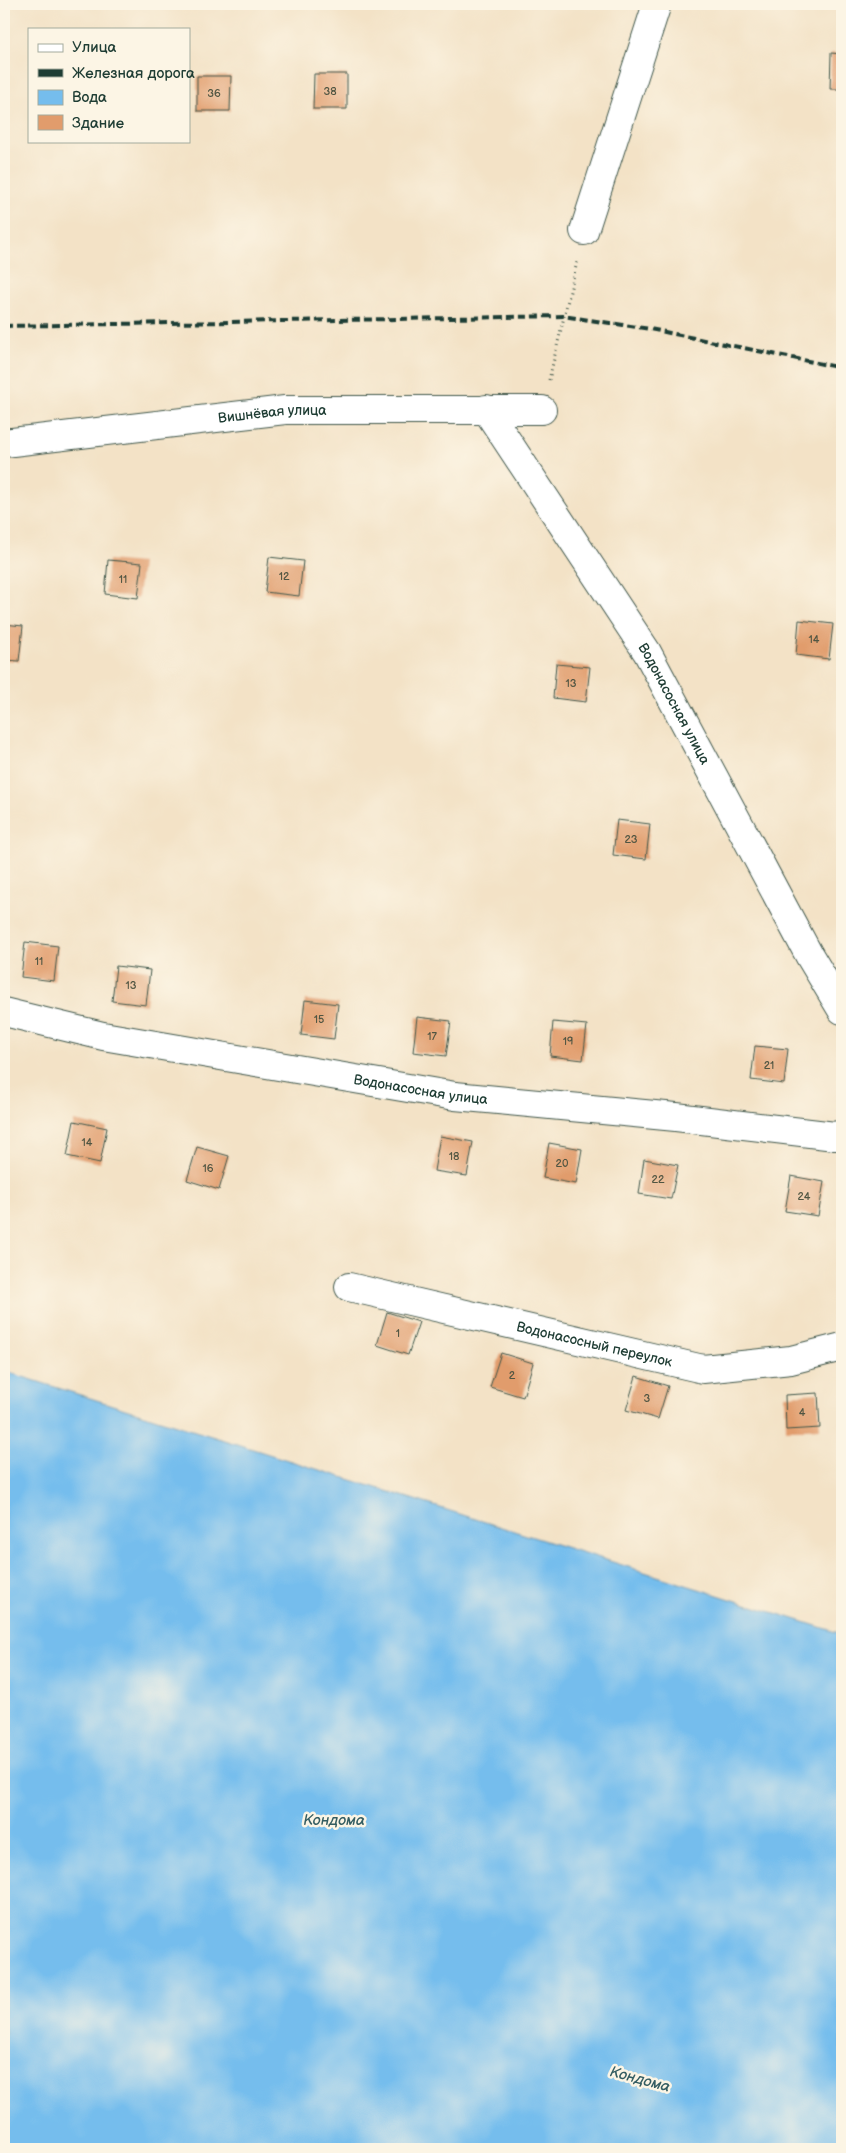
<svg xmlns="http://www.w3.org/2000/svg" width="846" height="2153" viewBox="0 0 846 2153" font-family="'Balsamiq Sans',sans-serif">
  <style>
    .water { fill: #75bded; stroke: #4a7d90 }
    .building { fill: #e19c6c }
    .lines { fill: none; stroke-linecap: round; stroke-linejoin: round }
    .minor-casing { stroke: #3f564a; stroke-width: 30 }
    .path { stroke: #3f564a; stroke-width: 3; stroke-dasharray: 1 4; stroke-linecap: butt }
    .minor { stroke: #fff; stroke-width: 28 }
    .rail { stroke: #1f3d34; stroke-width: 4; stroke-dasharray: 8 4; stroke-linecap: butt }
    .labels { text-anchor: middle; stroke-width: 5; stroke-linejoin: round; paint-order: stroke }
    .number-label { font-size: 11px; fill: #505542 }
    .street-label { font-size: 14px; fill: #1f3d34; stroke: #fcf5e5 }
    .water-label { font-size: 15px; font-style: italic; fill: #345d62; stroke: #fcf5e5 }
  </style>
  <rect width="100%" height="100%" fill="#fcf5e5"/>
  <filter id="ink" filterUnits="userSpaceOnUse"><feTurbulence type="fractalNoise" baseFrequency=".02" numOctaves="2"/><feDisplacementMap in="SourceGraphic" scale="10" xChannelSelector="R" yChannelSelector="G"/><feConvolveMatrix kernelMatrix="1 2 1 2 8 2 1 2 1" color-interpolation-filters="sRGB"/></filter>
  <filter id="wash" filterUnits="userSpaceOnUse"><feTurbulence type="fractalNoise" baseFrequency=".0096" numOctaves="4" result="noise"/><feDisplacementMap in="SourceGraphic" scale="20" xChannelSelector="R" yChannelSelector="G"/><feGaussianBlur stdDeviation="1.12" result="paint"/><feColorMatrix in="noise" values="0 0 0 0 0 0 0 0 0 0 0 0 0 0 0 0 0 1.4 0 .05"/><feComposite in="paint" operator="in"/></filter>
  <g filter="url(#wash)">
    <rect width="100%" height="100%" fill="#f3e2c6"/>
    <path class="water" d="M4,1371L842,1634V2149H4Z"/>
    <g id="blocks">
      <g class="building">
        <path d="M831,53L842,54V89H830Z"/>
        <path d="M314,74H347V109H313Z"/>
        <path d="M197,76H231L230,111H197Z"/>
        <path d="M269,557L303,561L299,596L265,592Z"/>
        <path d="M108,560L142,563L138,598L105,594Z"/>
        <path d="M799,620L833,624L829,659L796,655Z"/>
        <path d="M4,624L23,626L19,661L4,660Z"/>
        <path d="M556,664L590,667L586,702L553,698Z"/>
        <path d="M617,820L650,824L646,859L613,855Z"/>
        <path d="M25,942L58,946L54,981L21,977Z"/>
        <path d="M116,966L150,970L146,1005L112,1001Z"/>
        <path d="M305,1000L338,1004L334,1039L301,1035Z"/>
        <path d="M417,1017L451,1021L446,1056L413,1052Z"/>
        <path d="M553,1022L587,1025L583,1060L550,1056Z"/>
        <path d="M755,1046L788,1049L784,1084L751,1080Z"/>
        <path d="M74,1121L107,1128L100,1163L67,1156Z"/>
        <path d="M440,1136L473,1142L467,1176L434,1171Z"/>
        <path d="M549,1143L582,1149L576,1184L543,1178Z"/>
        <path d="M197,1147L229,1156L219,1190L187,1180Z"/>
        <path d="M644,1159L678,1165L671,1199L639,1194Z"/>
        <path d="M791,1176L824,1182L818,1216L785,1211Z"/>
        <path d="M387,1312L419,1322L408,1355L377,1345Z"/>
        <path d="M501,1353L533,1363L523,1397L490,1387Z"/>
        <path d="M636,1376L668,1386L658,1419L626,1410Z"/>
        <path d="M818,1393L820,1428L786,1430L785,1395Z"/>
      </g>
    </g>
  </g>
  <g filter="url(#ink)">
    <use href="#blocks" fill-opacity="0" stroke="#3f564a" stroke-width="1"/>
    <g class="lines">
      <g class="minor-casing">
        <g id="minor">
          <path d="M584,231L657,4"/>
          <path id="s1" d="M486,409L647,652L809,955L842,1010"/>
          <path id="s2" d="M4,443L285,410H542"/>
          <path id="s3" d="M4,1012L103,1036L455,1096L676,1117L835,1136L842,1134"/>
          <path id="s4" d="M349,1287L703,1369L791,1360L842,1347"/>
        </g>
      </g>
      <path class="path" d="M549,380L577,262"/>
      <use href="#minor" class="minor"/>
      <path class="rail" d="M4,326L563,316L650,329L842,368"/>
    </g>
  </g>
  <g class="labels">
    <g class="number-label">
      <text x="330" y="95">38</text>
      <text x="214" y="97">36</text>
      <text x="284" y="580">12</text>
      <text x="123" y="583">11</text>
      <text x="814" y="643">14</text>
      <text x="571" y="687">13</text>
      <text x="631" y="843">23</text>
      <text x="39" y="965">11</text>
      <text x="131" y="989">13</text>
      <text x="319" y="1023">15</text>
      <text x="432" y="1040">17</text>
      <text x="568" y="1045">19</text>
      <text x="769" y="1069">21</text>
      <text x="87" y="1146">14</text>
      <text x="454" y="1160">18</text>
      <text x="562" y="1167">20</text>
      <text x="208" y="1172">16</text>
      <text x="658" y="1183">22</text>
      <text x="804" y="1200">24</text>
      <text x="398" y="1337">1</text>
      <text x="512" y="1379">2</text>
      <text x="647" y="1402">3</text>
      <text x="802" y="1416">4</text>
    </g>
    <g class="street-label">
      <text dy="5" stroke="none"><textPath href="#s2" startOffset="270">Вишнёвая улица</textPath></text>
      <text dy="5" stroke="none"><textPath href="#s1" startOffset="350">Водонасосная улица</textPath></text>
      <text dy="5" stroke="none"><textPath href="#s3" startOffset="424">Водонасосная улица</textPath></text>
      <text dy="5" stroke="none"><textPath href="#s4" startOffset="252">Водонасосный переулок</textPath></text>
    </g>
    <g class="water-label">
      <text x="334" y="1825">Кондома</text>
      <text transform="translate(640 2079) rotate(15)" y="5">Кондома</text>
    </g>
  </g>
  <rect width="846" height="2153" fill="none" stroke="#fcf5e5" stroke-width="20"/>
  <rect x="28" y="28" width="162" height="115" fill="#fcf5e5" stroke="#a4ab9e"/>
  <rect x="38" y="44" width="25" height="8" fill="#ffffff" stroke="#a4ab9e"/>
  <text x="72" y="52" font-size="15" fill="#1f3d34">Улица</text>
  <rect x="38" y="69" width="25" height="8" fill="#1f3d34" stroke="#a4ab9e"/>
  <text x="72" y="78" font-size="15" fill="#1f3d34">Железная дорога</text>
  <rect x="38" y="90" width="25" height="15" fill="#75bded" stroke="#a4ab9e"/>
  <text x="72" y="102" font-size="15" fill="#1f3d34">Вода</text>
  <rect x="38" y="115" width="25" height="15" fill="#e19c6c" stroke="#a4ab9e"/>
  <text x="72" y="128" font-size="15" fill="#1f3d34">Здание</text>
</svg>
